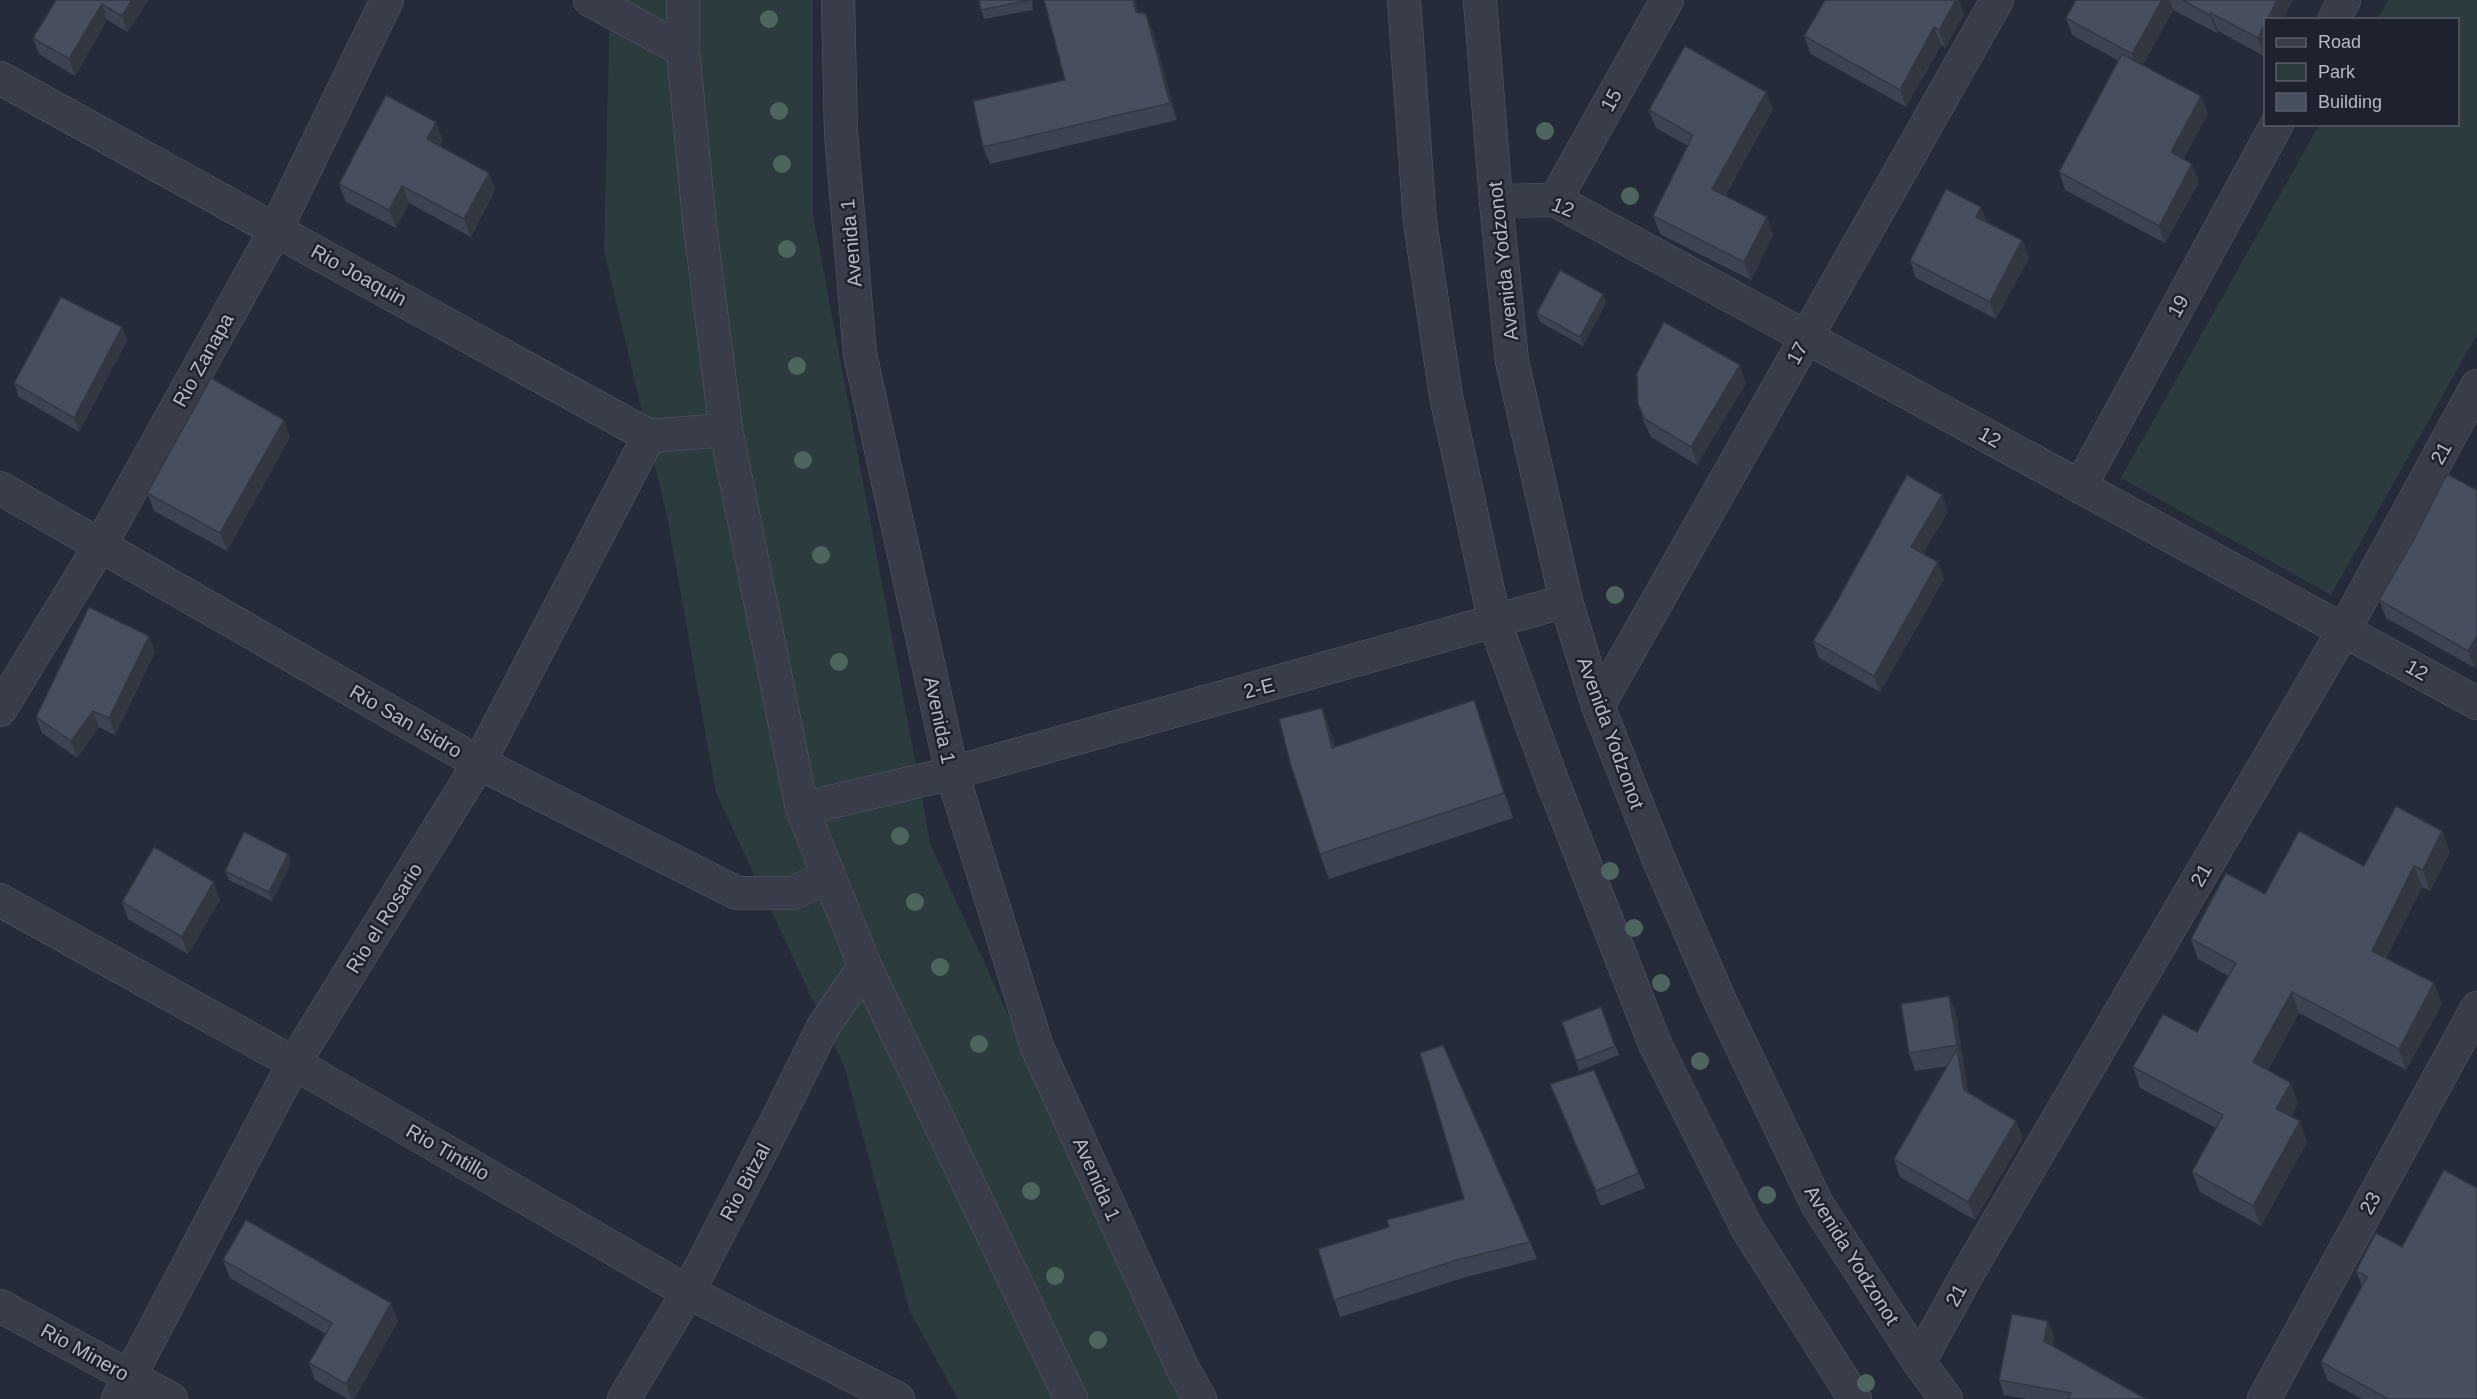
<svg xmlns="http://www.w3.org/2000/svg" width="2477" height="1399" viewBox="0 0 2477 1399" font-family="Helvetica,sans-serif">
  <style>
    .green { fill: #2c3b3e }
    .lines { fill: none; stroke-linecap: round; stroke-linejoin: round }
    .street-casing { stroke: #575b68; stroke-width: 34 }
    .street { stroke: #393d4a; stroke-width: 33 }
    .tree { fill: #4e645e }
    .wall { fill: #3d4351 }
    .shaded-wall { fill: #323742 }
    .building { fill: #474e5e; stroke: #323742; stroke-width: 1.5 }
    .labels { text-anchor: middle; stroke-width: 5; stroke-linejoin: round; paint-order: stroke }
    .street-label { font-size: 20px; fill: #b5b8c5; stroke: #1e222f }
  </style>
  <rect width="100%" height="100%" fill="#262b39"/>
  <g class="green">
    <path d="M610,0H813V214L931,846L1184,1399H958L910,1312L845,1069L716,793L668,521L604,251Z"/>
    <path d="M2388,0H2477V334L2331,595L2121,478L2319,125L2458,124V20L2377,19Z"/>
  </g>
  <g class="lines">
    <g class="street-casing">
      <g id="street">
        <path d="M590,0L683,50"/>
        <path d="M683,0V50L699,218L726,430L802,809L865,966L1071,1399"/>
        <path d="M838,0L841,133L860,354L952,773L1037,1047L1183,1369L1200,1399"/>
        <path d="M1404,0L1420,222L1446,396L1495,623L1550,775L1655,1044L1747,1228L1855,1399"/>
        <path d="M1480,0L1496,201L1512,361L1566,601L1598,706L1659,860L1720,1001L1817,1204L1919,1362L1946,1399"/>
        <path d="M2334,20L2344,0"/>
        <path d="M0,78L649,436L726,430"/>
        <path d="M1555,200L1667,0"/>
        <path d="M1496,201L1555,200L2477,703"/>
        <path d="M2080,487L2277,124"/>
        <path d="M0,488L479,763L737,893H793L829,876"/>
        <path d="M1598,706L1997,0"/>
        <path d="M0,710L101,544L276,229L387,0"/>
        <path d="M802,809L952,773L1566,601"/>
        <path d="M0,900L294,1063L688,1292L898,1399"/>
        <path d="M0,1306L171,1399"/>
        <path d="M1919,1362L1969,1271L2344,630L2477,386"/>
        <path d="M118,1399L294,1063L479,763L649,436"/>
        <path d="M624,1399L688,1292L779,1116L823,1027L865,966"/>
        <path d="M2264,1399L2477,1008"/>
      </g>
    </g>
    <use href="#street" class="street"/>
  </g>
  <g class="tree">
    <circle cx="769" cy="19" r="9"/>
    <circle cx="779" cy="111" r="9"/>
    <circle cx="1545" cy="131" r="9"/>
    <circle cx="782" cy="164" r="9"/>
    <circle cx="1630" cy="196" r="9"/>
    <circle cx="787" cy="249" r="9"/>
    <circle cx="797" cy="366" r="9"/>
    <circle cx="803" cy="460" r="9"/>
    <circle cx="821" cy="555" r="9"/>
    <circle cx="1615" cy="595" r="9"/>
    <circle cx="839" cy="662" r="9"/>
    <circle cx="900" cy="836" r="9"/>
    <circle cx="1610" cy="871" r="9"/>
    <circle cx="915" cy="902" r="9"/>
    <circle cx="1634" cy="928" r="9"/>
    <circle cx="940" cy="967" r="9"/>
    <circle cx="1661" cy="983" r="9"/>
    <circle cx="979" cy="1044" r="9"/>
    <circle cx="1700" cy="1061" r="9"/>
    <circle cx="1031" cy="1191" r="9"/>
    <circle cx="1767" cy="1195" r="9"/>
    <circle cx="1055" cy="1276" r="9"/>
    <circle cx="1098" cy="1340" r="9"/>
    <circle cx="1866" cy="1383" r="9"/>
  </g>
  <g class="wall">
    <path d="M56,0H148L128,32L107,20L75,76L39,54L33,38Z"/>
    <path d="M979,0H1032L1033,10L984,19L981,10Z"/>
    <path d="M1044,0H1135L1138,12L1146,14L1153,32L1177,120L990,164L983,147L1065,80Z"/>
    <path d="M2076,0H2293L2264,56L2218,31L2217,33L2173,10L2143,65L2201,96L2208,114L2183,159L2199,182L2165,243L2065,190L2059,172L2119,61L2072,35L2066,18Z"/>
    <path d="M1964,14L1945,48L1941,45L1906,107L1811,54L1804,36Z"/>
    <path d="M1773,109L1725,196L1773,235L1751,280L1660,234L1653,216L1688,146L1656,128L1649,110Z"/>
    <path d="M443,140L440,146L489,173L495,190L471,237L409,203L396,228L346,202L339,184Z"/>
    <path d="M1981,207L1987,222L2022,240L2029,258L1996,319L1916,278L1910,261Z"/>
    <path d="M1606,303L1583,346L1540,322L1537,313Z"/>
    <path d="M122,327L127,341L79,432L19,397L14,383Z"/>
    <path d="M1746,383L1697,465L1651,437L1644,422L1638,404Z"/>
    <path d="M290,437L227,551L154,511L147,493Z"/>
    <path d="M2447,474L2475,668L2386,618L2379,600L2414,539Z"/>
    <path d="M1948,511L1923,554L1944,579L1880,692L1819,658L1813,641Z"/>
    <path d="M155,652L115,735L99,727L77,758L42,733L36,717Z"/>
    <path d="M1474,700L1513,818L1329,879L1320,854L1331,733L1335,747Z"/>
    <path d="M2442,831L2450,852L2430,891L2422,887L2386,958L2434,983L2442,1004L2406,1070L2299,1013L2268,1070L2298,1103L2291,1117L2307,1142L2261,1226L2200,1192L2192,1172L2216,1128L2140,1088L2133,1067L2197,1032L2228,976L2198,959L2191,939L2265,894L2364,866Z"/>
    <path d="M288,854L291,863L272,901L229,880L225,871Z"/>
    <path d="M220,900L188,954L128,919L122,902Z"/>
    <path d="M1949,996L1956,1014L1968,1093L2016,1121L2023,1138L1975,1220L1900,1177L1894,1159L1948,1066L1915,1071L1909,1053Z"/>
    <path d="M1601,1007L1619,1055L1579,1071L1562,1022Z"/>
    <path d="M1550,1084L1639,1173L1645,1188L1601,1206Z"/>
    <path d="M2376,1233L2477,1399H2362L2327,1380L2321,1362L2362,1287L2356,1271Z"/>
    <path d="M1530,1242L1537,1259L1463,1278L1340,1317L1318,1249Z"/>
    <path d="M223,1260L398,1321L354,1399H348L315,1380L309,1363L326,1334L230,1278Z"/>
    <path d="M2054,1336L2052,1346L2146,1399H2026L2004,1395L1999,1380Z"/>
  </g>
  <g class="shaded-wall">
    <path d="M132,0H148L128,32L122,16Z"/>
    <path d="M1133,0H1135L1143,30L1136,12Z"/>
    <path d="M1956,0H1959L1964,14L1945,48L1939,30Z"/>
    <path d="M2162,0H2170L2173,10L2139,72L2132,54Z"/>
    <path d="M2277,0H2293L2283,20H2267Z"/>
    <path d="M102,4L107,20L75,76L69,59Z"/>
    <path d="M2211,13L2218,31L2217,33L2210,15Z"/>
    <path d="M1146,14L1153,32L1177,120L1170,103Z"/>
    <path d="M2265,23V53L2264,56L2258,38Z"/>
    <path d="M1934,27L1941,45L1906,107L1900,90Z"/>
    <path d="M1766,92L1773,109L1718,207L1712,189Z"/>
    <path d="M2201,96L2208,114L2178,170L2171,152Z"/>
    <path d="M436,122L443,140L434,157L427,139Z"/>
    <path d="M2192,164L2199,182L2165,243L2159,226Z"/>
    <path d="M489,173L495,190L471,237L464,219Z"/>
    <path d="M402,186L409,203L396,228L389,210Z"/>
    <path d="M1981,207L1988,224L1976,217Z"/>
    <path d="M1767,217L1773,235L1751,280L1744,262Z"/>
    <path d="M2022,240L2029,258L1996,319L1990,302Z"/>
    <path d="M1603,294L1606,303L1583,346L1580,337Z"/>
    <path d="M122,327L127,341L79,432L74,418Z"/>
    <path d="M1740,365L1746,383L1697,465L1691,447Z"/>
    <path d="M284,420L290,437L227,551L220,533Z"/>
    <path d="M1942,495L1948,511L1917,564L1911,547Z"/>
    <path d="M1938,562L1944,579L1880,692L1874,676Z"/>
    <path d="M149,636L155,652L115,735L109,718Z"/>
    <path d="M2477,636V665L2475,668L2468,651Z"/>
    <path d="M1474,700L1483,725L1513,818L1504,793Z"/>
    <path d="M1322,708L1331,733L1341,773L1332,748Z"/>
    <path d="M93,711L99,727L77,758L71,741Z"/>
    <path d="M2442,831L2450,852L2430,891L2423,870Z"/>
    <path d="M288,854L291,863L272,901L269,892Z"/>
    <path d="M2414,866L2422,887L2380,971L2372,951Z"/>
    <path d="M214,882L220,900L188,954L182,937Z"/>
    <path d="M2434,983L2442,1004L2406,1070L2399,1049Z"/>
    <path d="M2292,992L2299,1013L2261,1083L2253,1062Z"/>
    <path d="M1949,996L1956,1014L1963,1063L1957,1045Z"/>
    <path d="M1957,1049L1964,1067L1971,1108L1964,1090Z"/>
    <path d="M2291,1083L2298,1103L2284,1129L2276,1109Z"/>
    <path d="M2016,1121L2023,1138L1975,1220L1968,1202Z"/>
    <path d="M2300,1121L2307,1142L2261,1226L2253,1206Z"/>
    <path d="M391,1303L398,1321L354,1399H351L346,1384Z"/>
    <path d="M2048,1321L2054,1336L2050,1356L2044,1341Z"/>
  </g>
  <g class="building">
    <path d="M56,0H132L122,16L102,4L69,59L33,38Z"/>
    <path d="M979,0H1030L981,10Z"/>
    <path d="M1044,0H1133L1136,12L1146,14L1170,103L983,147L973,101L1065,80Z"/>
    <path d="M1825,0H1956L1939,30L1934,27L1900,90L1804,36Z"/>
    <path d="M2076,0H2162L2132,54L2066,18Z"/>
    <path d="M2182,0H2277L2267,20H2265V23L2258,38L2211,13L2210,15Z"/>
    <path d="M1685,46L1766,92L1712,189L1767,217L1744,262L1653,216L1693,135L1649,110Z"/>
    <path d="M2122,54L2201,96L2171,152L2192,164L2159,226L2059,172Z"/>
    <path d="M386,95L436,122L427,139L489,173L464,219L402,186L389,210L339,184Z"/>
    <path d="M1946,189L1981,207L1976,217L2022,240L1990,302L1910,261Z"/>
    <path d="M1560,270L1603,294L1580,337L1537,313Z"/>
    <path d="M61,297L122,327L74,418L14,383Z"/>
    <path d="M1664,322L1740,365L1691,447L1645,419L1638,404L1637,373Z"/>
    <path d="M211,378L284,420L220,533L147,493Z"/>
    <path d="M2447,474L2477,490V636L2468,651L2379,600L2414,539Z"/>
    <path d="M1907,475L1942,495L1911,547L1938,562L1874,676L1813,641L1832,610Z"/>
    <path d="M89,607L149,636L109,718L93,711L71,741L36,717Z"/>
    <path d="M1474,700L1504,793L1320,854L1291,766L1279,719L1322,708L1332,748Z"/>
    <path d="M2396,806L2442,831L2423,870L2414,866L2372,951L2434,983L2399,1049L2292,992L2253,1062L2291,1083L2276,1109L2300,1121L2253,1206L2192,1172L2223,1115L2133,1067L2163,1014L2197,1032L2236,963L2191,939L2226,873L2265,894L2299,831L2364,866Z"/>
    <path d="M244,832L288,854L269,892L225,871Z"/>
    <path d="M154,847L214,882L182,937L122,902Z"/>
    <path d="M1949,996L1957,1045L1909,1053L1901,1004Z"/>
    <path d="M1601,1007L1615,1046L1576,1061L1562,1022Z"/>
    <path d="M1443,1045L1530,1242L1457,1260L1334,1300L1318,1249L1389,1227L1387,1220L1464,1199L1420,1053Z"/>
    <path d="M1957,1049L1964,1090L2016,1121L1968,1202L1894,1159Z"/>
    <path d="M1594,1070L1639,1173L1596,1191L1550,1084Z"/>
    <path d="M2444,1170L2477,1188V1399H2388L2321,1362L2367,1277L2356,1271L2376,1233L2402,1247Z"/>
    <path d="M246,1220L391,1303L346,1384L309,1363L332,1323L223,1260Z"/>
    <path d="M2012,1314L2048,1321L2044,1341L2146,1399H2068L2071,1393L1999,1380Z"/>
  </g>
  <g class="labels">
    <g class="street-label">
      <text transform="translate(1611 100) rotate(-61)" y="7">15</text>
      <text transform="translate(1563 207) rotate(21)" y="7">12</text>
      <text transform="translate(851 243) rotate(-95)" y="7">Avenida 1</text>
      <text transform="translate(1503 261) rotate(-96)" y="7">Avenida Yodzonot</text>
      <text transform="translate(359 275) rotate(29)" y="7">Rio Joaquin</text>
      <text transform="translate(2178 306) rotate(-61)" y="7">19</text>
      <text transform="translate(1797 353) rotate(-61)" y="7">17</text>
      <text transform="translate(203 360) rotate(-61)" y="7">Rio Zanapa</text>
      <text transform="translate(1990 437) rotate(29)" y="7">12</text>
      <text transform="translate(2441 453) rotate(-61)" y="7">21</text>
      <text transform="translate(2417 670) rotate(29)" y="7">12</text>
      <text transform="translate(1259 688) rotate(-15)" y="7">2-E</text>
      <text transform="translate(940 720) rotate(78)" y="7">Avenida 1</text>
      <text transform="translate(406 721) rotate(30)" y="7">Rio San Isidro</text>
      <text transform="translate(1611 733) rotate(70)" y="7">Avenida Yodzonot</text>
      <text transform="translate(2201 875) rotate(-60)" y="7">21</text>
      <text transform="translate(384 918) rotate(-58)" y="7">Rio el Rosario</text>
      <text transform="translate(448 1152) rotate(30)" y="7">Rio Tintillo</text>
      <text transform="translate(1097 1179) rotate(66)" y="7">Avenida 1</text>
      <text transform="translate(745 1182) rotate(-62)" y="7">Rio Bitzal</text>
      <text transform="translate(2370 1203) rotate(-61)" y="7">23</text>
      <text transform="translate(1852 1255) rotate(58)" y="7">Avenida Yodzonot</text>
      <text transform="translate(1956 1295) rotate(-61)" y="7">21</text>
      <text transform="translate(85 1352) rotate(29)" y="7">Rio Minero</text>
    </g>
  </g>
  <rect x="2264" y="18" width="195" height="108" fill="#1e222f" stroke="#5a5e6b" stroke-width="1.5"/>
  <rect x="2276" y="38" width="30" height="9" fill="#393d4a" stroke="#5a5e6b" stroke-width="1.5"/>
  <text x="2318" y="48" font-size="18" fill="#b5b8c5">Road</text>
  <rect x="2276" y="63" width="30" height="18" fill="#2c3b3e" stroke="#5a5e6b" stroke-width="1.5"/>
  <text x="2318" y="78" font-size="18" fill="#b5b8c5">Park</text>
  <rect x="2276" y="93" width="30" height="18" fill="#474e5e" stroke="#5a5e6b" stroke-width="1.5"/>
  <text x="2318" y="108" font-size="18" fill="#b5b8c5">Building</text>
</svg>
